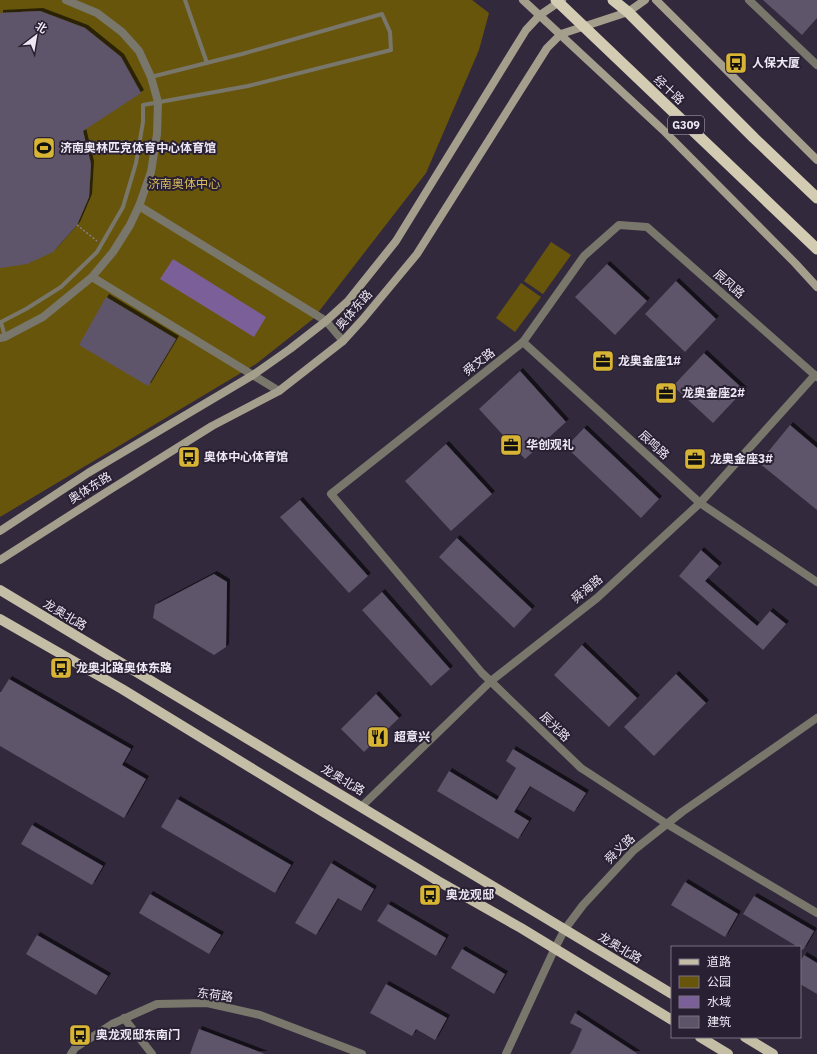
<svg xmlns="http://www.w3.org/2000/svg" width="817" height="1054" viewBox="0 0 817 1054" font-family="'IBM Plex Sans','Noto Sans SC',sans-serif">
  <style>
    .green { fill: #68550c }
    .water { fill: #7b5f98 }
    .building { fill: #5e546a; filter: url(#shadow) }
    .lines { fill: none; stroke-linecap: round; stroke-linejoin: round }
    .path { stroke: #8b8394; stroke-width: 1.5; stroke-dasharray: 2 2; stroke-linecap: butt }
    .service { stroke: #79766b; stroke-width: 4 }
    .minor { stroke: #79766b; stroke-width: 8 }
    .tertiary { stroke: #79766b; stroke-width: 8 }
    .secondary { stroke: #a49e8d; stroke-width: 8 }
    .primary { stroke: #c4bea7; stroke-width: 10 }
    .trunk { stroke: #d3ccb3; stroke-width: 11 }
    .labels { text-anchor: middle; stroke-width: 4; stroke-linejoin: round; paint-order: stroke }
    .shield { fill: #292033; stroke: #b3acbb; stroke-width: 1 }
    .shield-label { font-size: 11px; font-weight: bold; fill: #eee8f5 }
    .poi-label { font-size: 12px; font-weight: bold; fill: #eee8f5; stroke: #292033; text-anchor: start }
    .street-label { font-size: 12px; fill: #eee8f5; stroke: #292033 }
    .park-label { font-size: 12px; fill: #dbbe5c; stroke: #292033 }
  </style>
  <defs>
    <filter id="shadow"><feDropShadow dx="3" dy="-3" stdDeviation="0" flood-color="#0009"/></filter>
  </defs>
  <rect width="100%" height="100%" fill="#33293d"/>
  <g class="green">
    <path d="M0,0H472L489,13L479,50L426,173L313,319L256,364L0,517Z"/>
    <path d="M551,242L571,255L543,294L524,281Z"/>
    <path d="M521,283L541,297L515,332L496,318Z"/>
  </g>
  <path class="water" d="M173,259L266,317L254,337L160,279Z"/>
  <g class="building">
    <path d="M763,0H817V18L802,35Z"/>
    <path d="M40,11L85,28L121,57L141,93L83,131L91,164L89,197L77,225L53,252L27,264L0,268V13Z"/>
    <path d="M607,264L647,301L615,335L575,297Z"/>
    <path d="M676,281L716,319L685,352L645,314Z"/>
    <path d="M106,297L176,339L148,386L79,345Z"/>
    <path d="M704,353L744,390L713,423L673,386Z"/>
    <path d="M520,371L566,422L525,459L479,409Z"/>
    <path d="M790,425L817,448V510L759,463Z"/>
    <path d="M584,428L659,499L641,518L566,447Z"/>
    <path d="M446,444L492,494L451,531L405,481Z"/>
    <path d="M300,500L368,576L349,593L280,517Z"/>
    <path d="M457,538L532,609L514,628L439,557Z"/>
    <path d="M701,550L719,566L705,581L757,626L770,611L786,624L763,650L679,576Z"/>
    <path d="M214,574L227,582L226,647L214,655L153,618L155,605Z"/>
    <path d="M382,592L450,669L431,686L362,610Z"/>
    <path d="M582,645L637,698L609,727L554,675Z"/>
    <path d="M676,674L706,703L654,756L624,727Z"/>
    <path d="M9,679L131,749L122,765L146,779L124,818L0,746V692H1Z"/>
    <path d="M376,694L399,718L364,752L341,729Z"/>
    <path d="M513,749L586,793L574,812L530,786L514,812L529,821L518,839L437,791L449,771L497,800L516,768L506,761Z"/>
    <path d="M177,799L291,865L275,893L161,827Z"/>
    <path d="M32,825L103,866L92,885L21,844Z"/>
    <path d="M331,863L374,889L361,911L338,898L316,935L295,923Z"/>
    <path d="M685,882L738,914L725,937L671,905Z"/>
    <path d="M150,894L221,935L209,954L139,913Z"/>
    <path d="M754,896L814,931L803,950L743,914Z"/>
    <path d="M388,904L446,938L436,956L377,921Z"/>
    <path d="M37,935L108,976L96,995L26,954Z"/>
    <path d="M462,949L505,974L494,994L451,968Z"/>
    <path d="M804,955L817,963V994L800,984V962Z"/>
    <path d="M386,984L447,1018L435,1040L416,1029L412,1036L370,1013Z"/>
    <path d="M575,1013L638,1054H570L574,1048L582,1029L570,1023Z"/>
    <path d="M199,1029L265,1054H190Z"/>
  </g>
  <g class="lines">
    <path class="path" d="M77,225L97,241"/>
    <g class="service">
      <path d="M185,0L207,63"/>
      <path d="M5,337L1,322L26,309L61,287L97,252L123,207L136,163L143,122V105L248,86L391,50L390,32L382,14L242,54L151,77"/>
    </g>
    <g class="minor">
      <path d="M139,206L326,321L343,341"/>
      <path d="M92,277L279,391"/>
      <path d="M0,338L5,337L43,317L92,277L113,252L130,225L139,206L151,172L157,134L158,102L151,77L139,51L122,32L97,13L66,0"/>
      <path d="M124,1018L152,1054"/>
    </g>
    <g class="tertiary">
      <path d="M749,0L817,65"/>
      <path d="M523,342L700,503L817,582"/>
      <path d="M817,377L647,227L619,225L584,256L523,342L331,494L482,673L581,768L667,824L817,913"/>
      <path d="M361,807L491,681L597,598L700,503L815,375"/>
      <path d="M71,1054L75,1048L112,1024L157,1004L207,1003L260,1015L362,1054"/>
      <path d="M506,1054L555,948L565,929L583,905L634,850L682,812L817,718"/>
    </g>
    <g class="secondary">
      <path d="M523,0L663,130L795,263L817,287"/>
      <path d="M656,0L817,160"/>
      <path d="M0,531L88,473L253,375L290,349L326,321L348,301L396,241L526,30L540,15L562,0"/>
      <path d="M0,560L108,491L212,426L279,391L343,341L363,319L417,254L547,48L561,34L628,12L645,0"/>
    </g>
    <g class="primary">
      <path d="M0,590L672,994"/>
      <path d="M0,619L122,689L310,804L438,881L521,928L672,1020"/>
      <path d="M700,1037L728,1054"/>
      <path d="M745,1037L773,1054"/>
    </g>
    <g class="trunk">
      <path d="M556,0L817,249"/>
      <path d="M613,0L628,12L754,138L817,198"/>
    </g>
  </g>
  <defs>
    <g id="bus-square" transform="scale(1.15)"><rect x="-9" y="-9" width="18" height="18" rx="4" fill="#d7b434" stroke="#292033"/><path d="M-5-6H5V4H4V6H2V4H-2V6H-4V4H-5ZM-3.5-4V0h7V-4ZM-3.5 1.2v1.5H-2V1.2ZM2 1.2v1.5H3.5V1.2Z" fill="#111"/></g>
    <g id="stadium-square" transform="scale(1.15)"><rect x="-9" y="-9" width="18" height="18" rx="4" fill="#d7b434" stroke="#292033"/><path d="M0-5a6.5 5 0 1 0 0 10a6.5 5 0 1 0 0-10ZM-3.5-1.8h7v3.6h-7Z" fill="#111"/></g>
    <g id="office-square" transform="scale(1.15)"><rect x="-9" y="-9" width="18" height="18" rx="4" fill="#d7b434" stroke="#292033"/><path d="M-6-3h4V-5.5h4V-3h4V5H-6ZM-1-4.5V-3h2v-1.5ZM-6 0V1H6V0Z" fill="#111"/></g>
    <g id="restaurant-square" transform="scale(1.15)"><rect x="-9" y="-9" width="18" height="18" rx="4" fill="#d7b434" stroke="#292033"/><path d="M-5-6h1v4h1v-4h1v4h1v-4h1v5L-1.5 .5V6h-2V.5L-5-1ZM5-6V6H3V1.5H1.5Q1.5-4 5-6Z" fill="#111"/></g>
  </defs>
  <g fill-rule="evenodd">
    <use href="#bus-square" x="736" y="63"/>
    <use href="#stadium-square" x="44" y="148"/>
    <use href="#office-square" x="603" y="361"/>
    <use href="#office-square" x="666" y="393"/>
    <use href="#office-square" x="511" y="445"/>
    <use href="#bus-square" x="189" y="457"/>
    <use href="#office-square" x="695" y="459"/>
    <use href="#bus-square" x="61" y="668"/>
    <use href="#restaurant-square" x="378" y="737"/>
    <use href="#bus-square" x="430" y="895"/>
    <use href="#bus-square" x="80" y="1035"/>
  </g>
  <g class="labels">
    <rect class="shield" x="668" y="116" width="36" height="18" rx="3"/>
    <g class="shield-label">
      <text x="686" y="129">G309</text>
    </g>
    <g class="poi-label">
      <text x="752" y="67">人保大厦</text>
      <text x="60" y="152">济南奥林匹克体育中心体育馆</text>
      <text x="618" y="365">龙奥金座1#</text>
      <text x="682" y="397">龙奥金座2#</text>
      <text x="526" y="449">华创观礼</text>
      <text x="204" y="461">奥体中心体育馆</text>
      <text x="710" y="463">龙奥金座3#</text>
      <text x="76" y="672">龙奥北路奥体东路</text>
      <text x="394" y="741">超意兴</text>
      <text x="446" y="899">奥龙观邸</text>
      <text x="96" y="1039">奥龙观邸东南门</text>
    </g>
    <g class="street-label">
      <text transform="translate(669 90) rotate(43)" y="4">经十路</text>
      <text transform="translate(729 284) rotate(41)" y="4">辰风路</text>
      <text transform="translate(354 310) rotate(-49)" y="4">奥体东路</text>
      <text transform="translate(479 362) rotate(-38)" y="4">舜文路</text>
      <text transform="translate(654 445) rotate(42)" y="4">辰鸣路</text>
      <text transform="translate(90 488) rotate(-32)" y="4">奥体东路</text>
      <text transform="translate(587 589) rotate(-40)" y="4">舜海路</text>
      <text transform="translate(65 615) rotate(31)" y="4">龙奥北路</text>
      <text transform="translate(555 727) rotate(44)" y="4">辰光路</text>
      <text transform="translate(343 780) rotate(31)" y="4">龙奥北路</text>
      <text transform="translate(620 849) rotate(-44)" y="4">舜义路</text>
      <text transform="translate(620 948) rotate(31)" y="4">龙奥北路</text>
      <text transform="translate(215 995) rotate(8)" y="4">东荷路</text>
    </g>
    <g class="park-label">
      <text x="184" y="188">济南奥体中心</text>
    </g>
  </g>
  <rect x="671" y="946" width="130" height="92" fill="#292033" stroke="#787081"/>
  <rect x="679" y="959" width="20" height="6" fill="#c4bea7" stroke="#787081"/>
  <text x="707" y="966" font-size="12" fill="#eee8f5">道路</text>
  <rect x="679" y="976" width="20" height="12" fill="#68550c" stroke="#787081"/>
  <text x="707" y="986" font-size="12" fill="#eee8f5">公园</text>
  <rect x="679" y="996" width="20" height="12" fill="#7b5f98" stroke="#787081"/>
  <text x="707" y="1006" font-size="12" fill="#eee8f5">水域</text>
  <rect x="679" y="1016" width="20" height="12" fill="#5e546a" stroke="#787081"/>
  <text x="707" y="1026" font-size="12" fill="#eee8f5">建筑</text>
  <g transform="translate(36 36) rotate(31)" stroke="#292033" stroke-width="3" paint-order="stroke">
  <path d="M0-3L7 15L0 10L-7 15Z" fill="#eee8f5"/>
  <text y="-6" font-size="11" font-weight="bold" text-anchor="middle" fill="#eee8f5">北</text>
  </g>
</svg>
